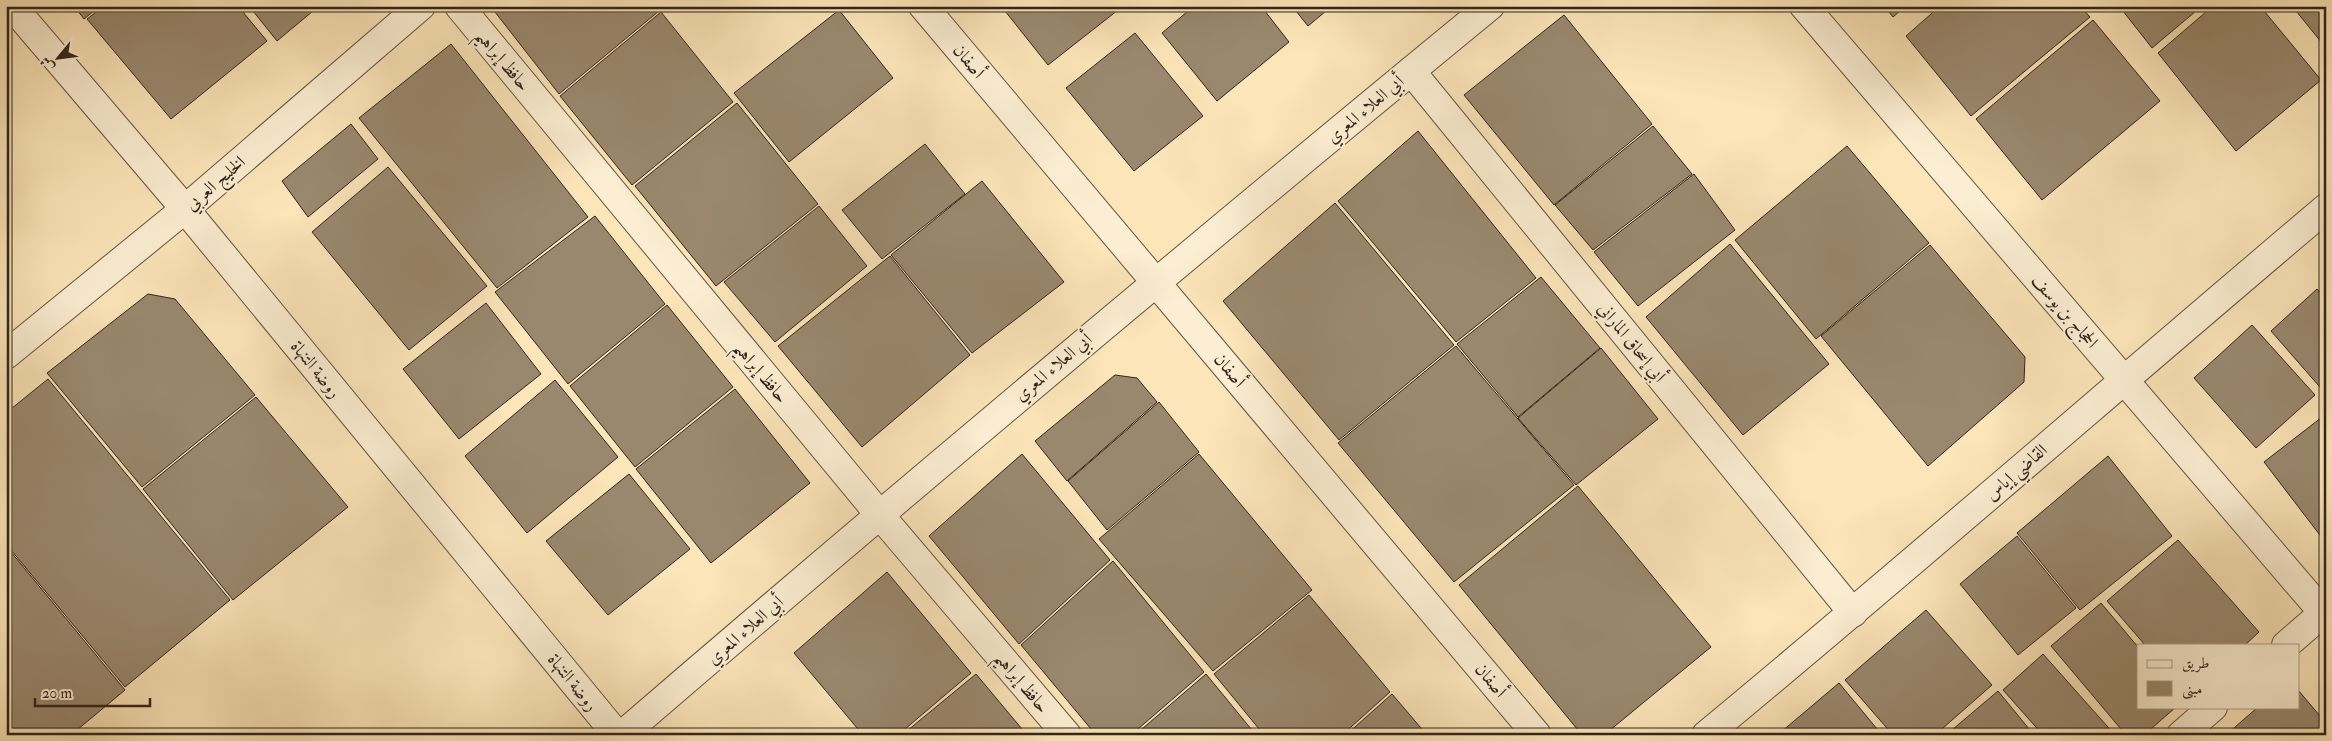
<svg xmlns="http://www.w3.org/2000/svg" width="2332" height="741" viewBox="0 0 2332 741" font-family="'IM FELL Double Pica',Amiri,serif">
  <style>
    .building { fill: #9a886e; stroke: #31241c }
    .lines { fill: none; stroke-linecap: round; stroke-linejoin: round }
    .minor-casing { stroke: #645443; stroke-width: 30 }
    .minor { stroke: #fceed2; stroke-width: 28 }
    .labels { text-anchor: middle; stroke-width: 4; stroke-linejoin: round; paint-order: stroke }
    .street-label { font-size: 18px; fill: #31241c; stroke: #fceed2 }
  </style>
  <rect width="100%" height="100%" fill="#fbe5b9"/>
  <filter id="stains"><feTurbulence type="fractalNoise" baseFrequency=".004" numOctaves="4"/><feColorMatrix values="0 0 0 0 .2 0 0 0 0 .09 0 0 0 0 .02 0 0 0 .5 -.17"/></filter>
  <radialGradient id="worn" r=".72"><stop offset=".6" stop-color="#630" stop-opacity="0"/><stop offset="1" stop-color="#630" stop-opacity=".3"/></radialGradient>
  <g class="building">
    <path d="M74,6H100L84,19Z"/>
    <path d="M104,6H238L267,41L171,119L87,19Z"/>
    <path d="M249,6H319L277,41Z"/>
    <path d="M501,6H665L559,94L495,12Z"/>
    <path d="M1001,6H1115L1118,10L1048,65Z"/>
    <path d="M1194,6H1261L1289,42L1217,101L1162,33Z"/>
    <path d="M1292,6H1332L1308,26Z"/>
    <path d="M1884,6H1906L1893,17Z"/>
    <path d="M1940,6H2080L2090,17L1971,116L1906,36Z"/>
    <path d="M2119,6H2202L2152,48Z"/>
    <path d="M2213,6H2260L2321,80L2236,151L2158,53Z"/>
    <path d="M2292,6H2326V48Z"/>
    <path d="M839,10L893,78L789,162L734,93Z"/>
    <path d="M661,12L733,102L632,185L560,96Z"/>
    <path d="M1564,15L1652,124L1554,205L1464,95Z"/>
    <path d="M2093,20L2160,101L2042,200L1976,119Z"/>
    <path d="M1135,33L1203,116L1134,171L1066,88Z"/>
    <path d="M451,44L588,217L497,288L359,118Z"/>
    <path d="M737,103L818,204L716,286L635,186Z"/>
    <path d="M351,124L378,159L308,217L282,181Z"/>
    <path d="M1653,126L1692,174L1593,250L1555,205Z"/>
    <path d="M1418,131L1536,278L1456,342L1338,201Z"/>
    <path d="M925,144L965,194L882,259L842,210Z"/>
    <path d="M1847,146L1929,243L1816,339L1735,240Z"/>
    <path d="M388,167L487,286L409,350L312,232Z"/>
    <path d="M1694,174L1735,230L1638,306L1594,252Z"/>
    <path d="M982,181L1064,282L972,353L891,255Z"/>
    <path d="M1335,203L1454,345L1339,440L1223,301Z"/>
    <path d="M819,206L867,266L775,342L724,282Z"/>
    <path d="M595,216L665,304L568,384L495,292Z"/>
    <path d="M1730,244L1829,364L1743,435L1646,317Z"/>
    <path d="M1930,245L2025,357L2024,382L1928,466L1821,336Z"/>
    <path d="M890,256L970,355L862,447L778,346Z"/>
    <path d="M1541,277L1600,348L1518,417L1457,344Z"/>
    <path d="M2317,289L2326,299V394L2271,331Z"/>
    <path d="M148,294L175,299L255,395L142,487L47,373Z"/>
    <path d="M486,303L541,374L459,439L403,369Z"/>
    <path d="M667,305L733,387L635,467L570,386Z"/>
    <path d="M2252,325L2315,395L2256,448L2194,378Z"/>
    <path d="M1456,346L1574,485L1454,582L1338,443Z"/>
    <path d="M1601,348L1658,419L1576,485L1518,418Z"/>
    <path d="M1115,375L1137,378L1157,402L1067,481L1035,441Z"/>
    <path d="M48,379L230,600L125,687L6,544V413Z"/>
    <path d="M555,380L618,457L527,533L465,456Z"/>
    <path d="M735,389L810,483L711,563L636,469Z"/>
    <path d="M256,397L348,507L233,600L143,489Z"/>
    <path d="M1159,402L1199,452L1107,530L1068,481Z"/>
    <path d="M2326,414V543L2264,462Z"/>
    <path d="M1022,454L1110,560L1019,644L929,536Z"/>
    <path d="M1199,454L1312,590L1213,671L1099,539Z"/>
    <path d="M2108,456L2172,536L2080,610L2017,533Z"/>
    <path d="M629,474L690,549L608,615L546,541Z"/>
    <path d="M1578,486L1711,647L1604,735H1582L1459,585Z"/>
    <path d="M2017,536L2076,608L2018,655L1960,584Z"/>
    <path d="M2178,540L2259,632L2245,645H2145L2107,601Z"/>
    <path d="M11,552L125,690L71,735H6V556Z"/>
    <path d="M1113,561L1204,672L1131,735H1096L1021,645Z"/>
    <path d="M887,572L971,673L898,735H863L794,653Z"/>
    <path d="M1309,595L1390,692L1342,735H1264L1214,674Z"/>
    <path d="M2101,603L2138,647V707H2176L2144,735H2126L2051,646Z"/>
    <path d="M1926,610L1992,685L1935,735H1893L1845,680Z"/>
    <path d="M2043,654L2115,735H2043L2003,690Z"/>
    <path d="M976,674L1027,735H902Z"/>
    <path d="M1206,674L1256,735H1135Z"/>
    <path d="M1839,683L1882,735H1784L1781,732Z"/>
    <path d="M2298,690L2326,723V735H2226L2258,707H2298Z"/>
    <path d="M1998,691L2034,735H1946Z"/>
    <path d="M1392,694L1427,735H1346Z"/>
  </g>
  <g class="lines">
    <g class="minor-casing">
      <g id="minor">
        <path d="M12,6L185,209L617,735"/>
        <path d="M459,6L879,514L1067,735"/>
        <path d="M923,6L1537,735"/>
        <path d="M1804,6L2326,616"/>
        <path d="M1411,71L1853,613"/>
        <path d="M6,355L185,209L421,6"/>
        <path d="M2286,645L2323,613"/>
        <path d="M622,735C909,488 1198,246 1490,6"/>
        <path d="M1706,735C1915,562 2119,383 2326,208"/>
        <path d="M2181,735L2213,707"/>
      </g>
    </g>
    <use href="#minor" class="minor"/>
  </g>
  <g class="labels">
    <g class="street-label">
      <text transform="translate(503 60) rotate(50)" y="6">حافظ إبراهيم</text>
      <text transform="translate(969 61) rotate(50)" y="6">أصفان</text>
      <text transform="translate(1365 109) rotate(-40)" y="6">أبي العلاء المعري</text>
      <text transform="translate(215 183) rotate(-41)" y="6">الخليج العربي</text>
      <text transform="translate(2065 311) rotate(49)" y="6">الحجاج بن يوسف</text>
      <text transform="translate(1632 342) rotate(51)" y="6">أبي إسحاق الماراني</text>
      <text transform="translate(1053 367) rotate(-40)" y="6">أبي العلاء المعري</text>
      <text transform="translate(316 369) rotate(51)" y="6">روضة التنهاة</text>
      <text transform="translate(1230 370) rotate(50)" y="6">أصفان</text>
      <text transform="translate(761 372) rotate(50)" y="6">حافظ إبراهيم</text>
      <text transform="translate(2016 472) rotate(-41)" y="6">القاضي إياس</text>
      <text transform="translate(745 630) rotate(-41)" y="6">أبي العلاء المعري</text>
      <text transform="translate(1491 680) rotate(50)" y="6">أصفان</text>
      <text transform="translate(573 682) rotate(51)" y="6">روضة التنهاة</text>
      <text transform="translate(1022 682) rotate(50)" y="6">حافظ إبراهيم</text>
    </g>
  </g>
  <rect width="2332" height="741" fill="none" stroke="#fbe5b9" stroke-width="25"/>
  <rect x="8" y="8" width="2317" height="726" fill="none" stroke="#31241c" stroke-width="2.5"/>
  <rect x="12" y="12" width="2307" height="716" fill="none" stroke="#31241c"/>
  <rect x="2137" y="644" width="162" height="65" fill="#fceed2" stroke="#ab9d89"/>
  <rect x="2147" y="660" width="25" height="8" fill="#fceed2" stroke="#ab9d89"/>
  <text x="2182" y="668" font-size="15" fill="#31241c">طريق</text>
  <rect x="2147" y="681" width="25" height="15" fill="#9a886e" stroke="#ab9d89"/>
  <text x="2182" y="694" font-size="15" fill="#31241c">مبنى</text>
  <g transform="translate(58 58) rotate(241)" stroke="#fceed2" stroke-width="4" paint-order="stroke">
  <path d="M0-4L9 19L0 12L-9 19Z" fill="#31241c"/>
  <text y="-8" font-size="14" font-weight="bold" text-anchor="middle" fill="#31241c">ش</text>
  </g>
  <path d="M35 698v8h115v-8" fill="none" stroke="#31241c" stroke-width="2.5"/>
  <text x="42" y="698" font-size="15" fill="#31241c" stroke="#fceed2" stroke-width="4" paint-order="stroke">20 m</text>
  <rect width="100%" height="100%" filter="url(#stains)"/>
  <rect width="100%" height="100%" fill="url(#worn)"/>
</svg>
